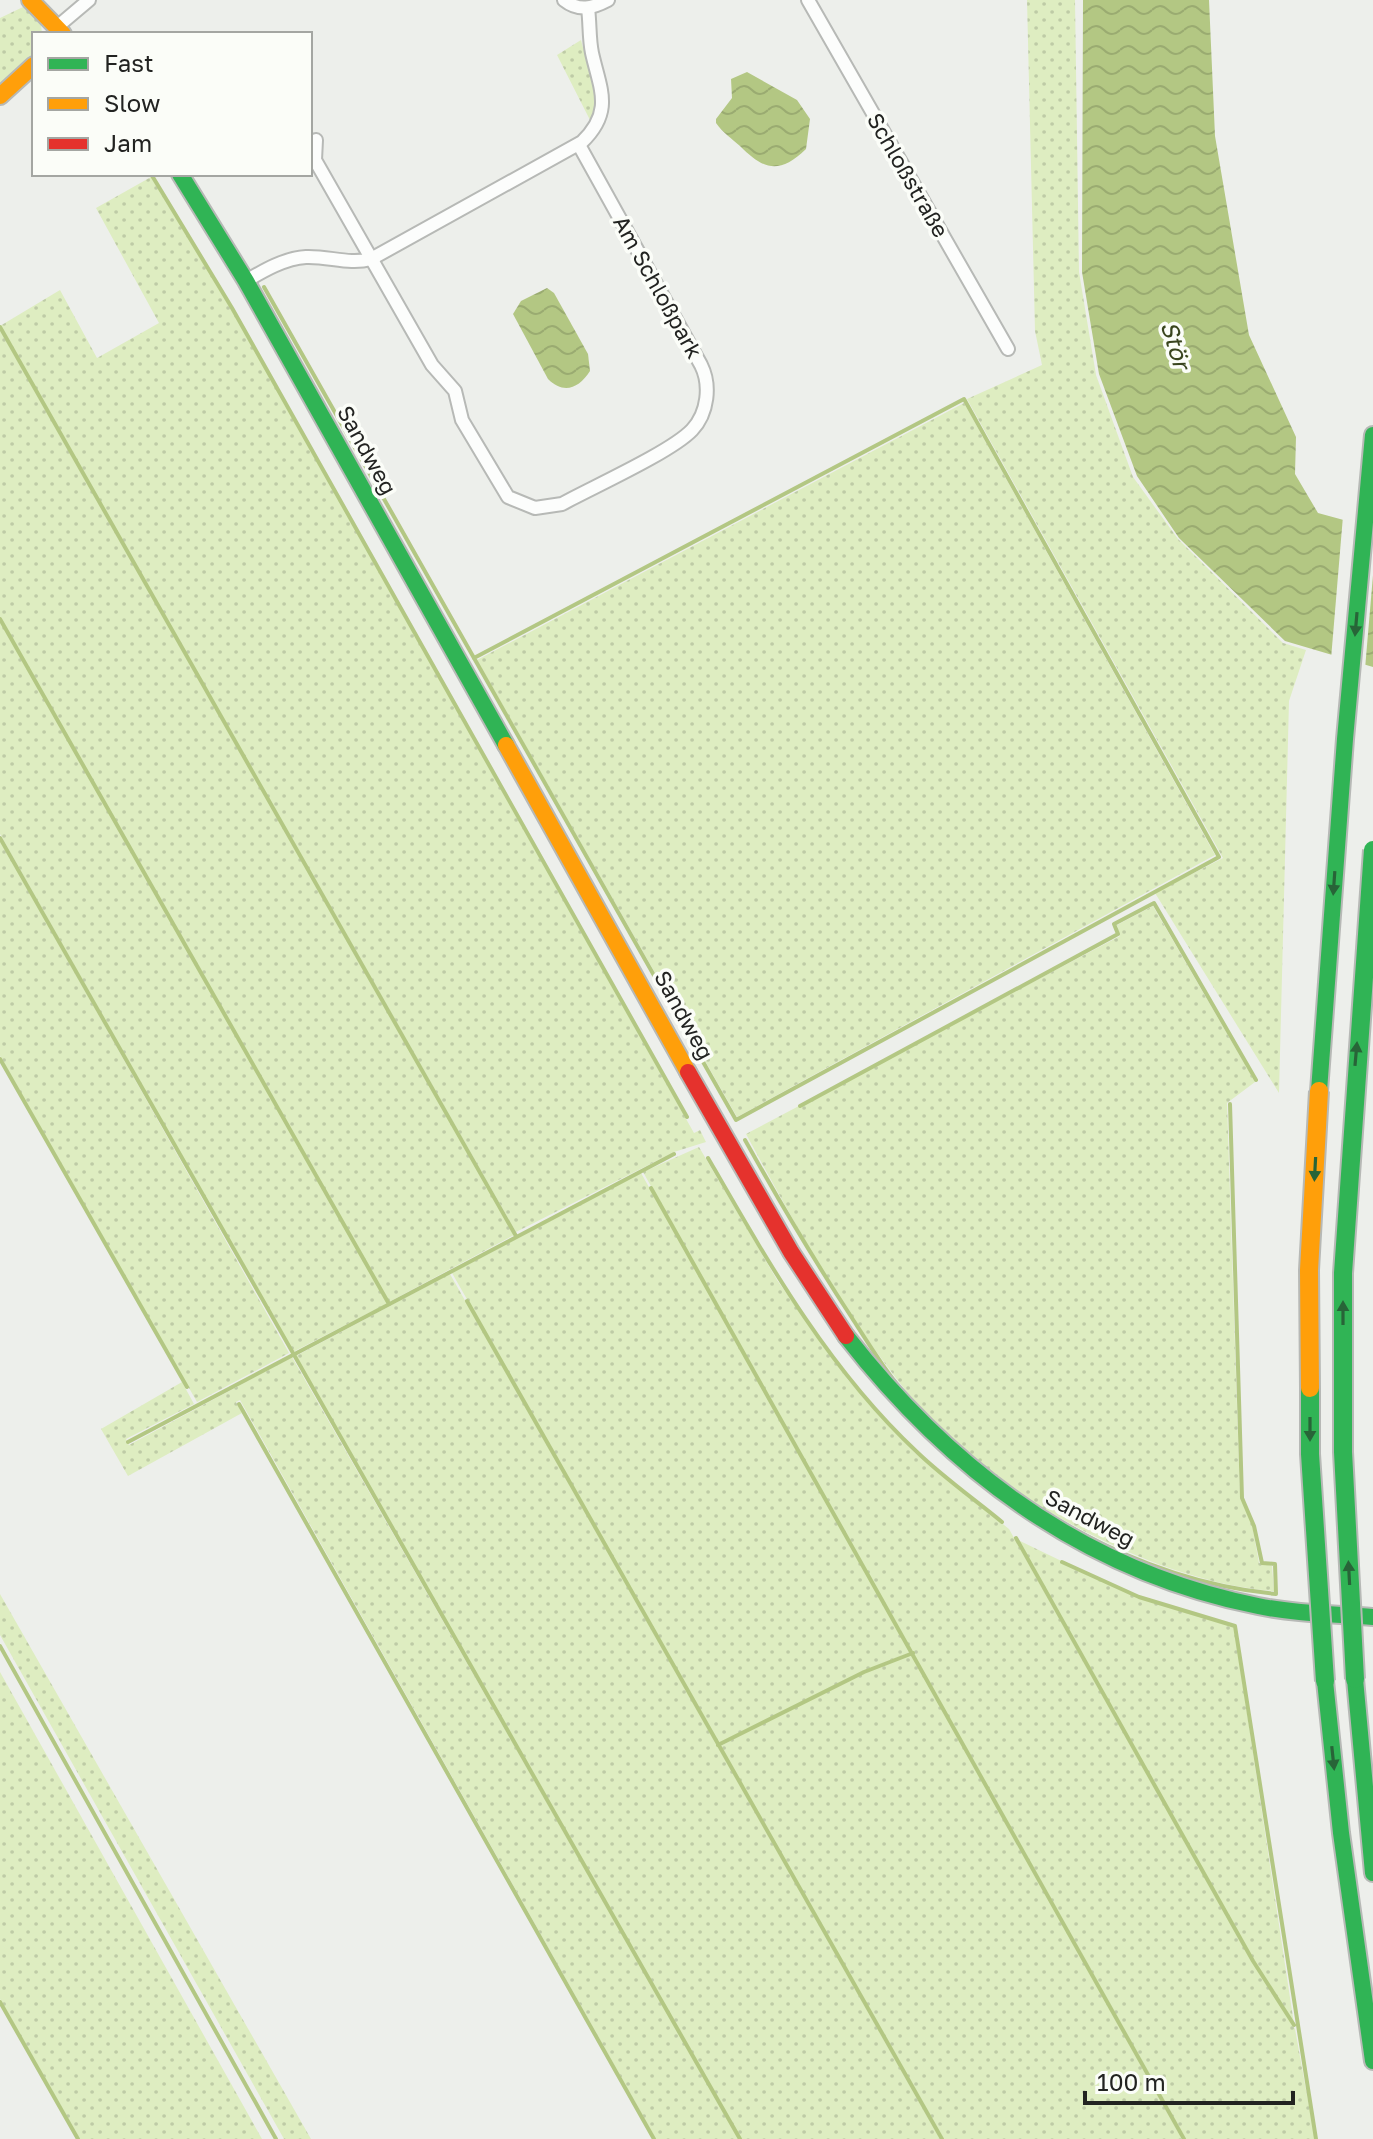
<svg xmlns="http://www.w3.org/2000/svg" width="1373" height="2139" viewBox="0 0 1373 2139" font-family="'Golos Text',sans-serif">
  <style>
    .green { fill: url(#green-dots) }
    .water { fill: url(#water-waves) }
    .pier { fill: #edefeb }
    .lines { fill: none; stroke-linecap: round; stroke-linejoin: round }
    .stream { stroke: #b3c783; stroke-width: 4 }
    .street-casing { stroke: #b7b9b6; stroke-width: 16 }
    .fast-casing { stroke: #b7b9b6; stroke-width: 20 }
    .slow-casing { stroke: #b7b9b6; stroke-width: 20 }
    .jam-casing { stroke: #b7b9b6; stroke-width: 20 }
    .street { stroke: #fcfdfc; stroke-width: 12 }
    .fast { stroke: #30b455; stroke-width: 16 }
    .slow { stroke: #ff9f0a; stroke-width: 16 }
    .jam { stroke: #e5322d; stroke-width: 16 }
    .fast-bridge-casing { stroke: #b7b9b6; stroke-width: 22; stroke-linecap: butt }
    .slow-bridge-casing { stroke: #b7b9b6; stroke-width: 22; stroke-linecap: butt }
    .fast-bridge { stroke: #30b455; stroke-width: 18 }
    .slow-bridge { stroke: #ff9f0a; stroke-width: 18 }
    .oneway { fill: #286438 }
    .labels { text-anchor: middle; stroke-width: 7; stroke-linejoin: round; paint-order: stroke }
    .street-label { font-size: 22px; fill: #222321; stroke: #fbfdf8 }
    .water-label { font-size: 24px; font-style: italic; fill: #39451e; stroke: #fbfdf8 }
  </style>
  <defs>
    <pattern id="green-dots" width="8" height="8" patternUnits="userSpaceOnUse" patternTransform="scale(2)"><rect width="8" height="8" fill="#deedc1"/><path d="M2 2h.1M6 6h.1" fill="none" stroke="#becba6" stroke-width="1.8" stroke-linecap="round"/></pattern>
    <pattern id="water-waves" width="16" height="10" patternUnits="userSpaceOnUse" patternTransform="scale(2)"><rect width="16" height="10" fill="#b3c783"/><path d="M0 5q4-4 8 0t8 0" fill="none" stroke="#9aab71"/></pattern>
  </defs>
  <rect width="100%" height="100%" fill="#edefeb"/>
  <g class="green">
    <path d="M1027,0H1075L1079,272L1096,375L1133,477L1178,539L1283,643L1306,650L1289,701L1279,1093L1155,893L1223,858L967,399L1042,365L1035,331Z"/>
    <path d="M23,7L41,24L42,34H34L31,60L0,87V18Z"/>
    <path d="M581,40C587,68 609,92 590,120L557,55Z"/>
    <path d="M151,177L231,309L694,1133L700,1130L706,1142L674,1152L516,1232L0,326L60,290L97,358L159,323L96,208Z"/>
    <path d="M0,330L514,1235L389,1302L0,617Z"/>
    <path d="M964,403L1215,855L737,1117L477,660Z"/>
    <path d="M0,621L388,1303L293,1352L0,834Z"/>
    <path d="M0,840L289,1353L197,1402L0,1056Z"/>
    <path d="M1153,906L1255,1082L1227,1103L1240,1497L1252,1525L1259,1563L1272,1566L1274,1591C1151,1582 989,1493 911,1397C846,1317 795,1225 746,1134L1120,936L1117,925Z"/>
    <path d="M699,1147L777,1280L848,1380L915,1453L1009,1529L1252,1962L1295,2029L1315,2139H1186L643,1172Z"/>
    <path d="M641,1173L911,1652L863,1671L719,1743L452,1273Z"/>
    <path d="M450,1274L940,2139H741L294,1357Z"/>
    <path d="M292,1357L739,2139H656L240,1400L236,1402L242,1413L128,1476L101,1429L182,1382L194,1404L126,1439L129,1445Z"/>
    <path d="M1018,1540L1138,1598L1234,1627L1294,2024L1253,1961Z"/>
    <path d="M0,1594L311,2139H284L0,1635Z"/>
    <path d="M912,1654L1182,2139H944L720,1746L864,1673Z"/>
    <path d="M0,1672L262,2139H80L0,1999Z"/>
  </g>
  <g class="water">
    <path d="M1083,0H1209L1215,136L1249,335L1296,437L1295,474L1318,513L1373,528V667L1285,641L1179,538L1137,476L1099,374L1082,272Z"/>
    <path d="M747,72L797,100L810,119L806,149C779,175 764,170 740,146C731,138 723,133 716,123V119L732,98L731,79Z"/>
    <path d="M547,288L554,293L588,354L590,371C579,388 564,395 548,379L513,314L521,301Z"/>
  </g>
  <path class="pier" d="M1343,516L1373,524V575L1365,669L1331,659Z"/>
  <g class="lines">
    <g class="stream">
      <path d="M151,174L232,308L687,1117"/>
      <path d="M264,287L474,658"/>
      <path d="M0,327L516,1236"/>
      <path d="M964,399L1219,857L736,1120L474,658Z"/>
      <path d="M0,619L389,1304"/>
      <path d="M0,838L740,2139"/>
      <path d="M0,1059L187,1387"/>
      <path d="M800,1106L1118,934L1114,924L1154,903L1256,1080"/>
      <path d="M745,1140C779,1201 814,1260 852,1318C870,1346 889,1377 912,1402C1005,1503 1139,1581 1276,1594L1275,1564L1262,1563L1254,1526L1242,1498L1230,1104"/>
      <path d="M708,1158C768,1262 828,1369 917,1452C943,1477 974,1499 1002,1522"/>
      <path d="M651,1188L1184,2139"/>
      <path d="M467,1301L942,2139"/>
      <path d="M239,1404L654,2139"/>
      <path d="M128,1442L674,1154"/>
      <path d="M1016,1538L1253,1961L1294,2025"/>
      <path d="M1062,1562L1139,1597L1235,1626L1316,2139"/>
      <path d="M0,1646L276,2139"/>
      <path d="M718,1745L864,1672L913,1653"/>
      <path d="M0,2002L78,2139"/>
    </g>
    <g class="street-casing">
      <g id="street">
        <path d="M564,0C579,12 593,8 608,0"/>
        <path d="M808,0L1008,349"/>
        <path d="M57,27L89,0"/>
        <path d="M316,140L315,160L432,365L455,391L462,420L508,497L535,508L562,504C593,487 671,452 692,430C708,413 711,385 701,365L579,145"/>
        <path d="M246,281C263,271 285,258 306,257C329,256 349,265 371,259L582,142C614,111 600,89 592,53C589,39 590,23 588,8"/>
      </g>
    </g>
    <g class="fast-casing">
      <g id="fast">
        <path d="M180,174L246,281L506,745"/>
        <path d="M1319,1091L1345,739L1373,435"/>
        <path d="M846,1336C952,1472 1087,1572 1258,1606C1296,1614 1335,1614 1373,1617"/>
        <path d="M1355,1679L1373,1873"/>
        <path d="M1325,1681L1341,1833L1373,2061"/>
      </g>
    </g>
    <g class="slow-casing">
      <g id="slow">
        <path d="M30,0L63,34"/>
        <path d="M0,96L34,65"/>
        <path d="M506,745L688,1072"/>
      </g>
    </g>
    <g class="jam-casing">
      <path id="jam" d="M688,1072L791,1252L846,1336"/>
    </g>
    <use href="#street" class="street"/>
    <use href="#fast" class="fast"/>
    <use href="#slow" class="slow"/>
    <use href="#jam" class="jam"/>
    <g class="fast-bridge-casing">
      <g id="fast-bridge">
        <path d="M1310,1388V1454L1325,1681"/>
        <path d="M1355,1679L1343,1452V1273L1373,850"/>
      </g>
    </g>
    <g class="slow-bridge-casing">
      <path id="slow-bridge" d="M1310,1388L1309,1270L1319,1091"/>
    </g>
    <use href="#fast-bridge" class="fast-bridge"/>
    <use href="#slow-bridge" class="slow-bridge"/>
  </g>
  <defs><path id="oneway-solid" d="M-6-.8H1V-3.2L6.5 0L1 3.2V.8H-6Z" transform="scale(2)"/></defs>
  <g class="oneway">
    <use href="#oneway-solid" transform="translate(1356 624) rotate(95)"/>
    <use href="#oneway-solid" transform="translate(1334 883) rotate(94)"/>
    <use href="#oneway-solid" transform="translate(1356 1054) rotate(-85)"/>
    <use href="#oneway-solid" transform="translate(1315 1169) rotate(93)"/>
    <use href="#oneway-solid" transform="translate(1343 1313) rotate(-90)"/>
    <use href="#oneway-solid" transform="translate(1310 1429) rotate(90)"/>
    <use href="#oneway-solid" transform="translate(1349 1573) rotate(-93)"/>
    <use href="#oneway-solid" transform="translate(1333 1758) rotate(84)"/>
  </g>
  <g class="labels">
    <g class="street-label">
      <text transform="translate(908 175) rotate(60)" y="8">Schloßstraße</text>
      <text transform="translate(658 287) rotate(61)" y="8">Am Schloßpark</text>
      <text transform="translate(367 450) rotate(61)" y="8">Sandweg</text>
      <text transform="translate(684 1015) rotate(61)" y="8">Sandweg</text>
      <text transform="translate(1090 1518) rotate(28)" y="8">Sandweg</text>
    </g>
    <g class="water-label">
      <text transform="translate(1175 345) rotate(73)" y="8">Stör</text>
    </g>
  </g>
  <rect x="32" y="32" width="280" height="144" fill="#fbfdf8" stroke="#a4a6a2" stroke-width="2"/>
  <rect x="48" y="58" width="40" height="12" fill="#30b455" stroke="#a4a6a2" stroke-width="2"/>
  <text x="104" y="72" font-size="24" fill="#222321">Fast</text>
  <rect x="48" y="98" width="40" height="12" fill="#ff9f0a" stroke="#a4a6a2" stroke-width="2"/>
  <text x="104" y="112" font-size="24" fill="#222321">Slow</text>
  <rect x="48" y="138" width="40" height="12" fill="#e5322d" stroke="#a4a6a2" stroke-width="2"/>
  <text x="104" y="152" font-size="24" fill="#222321">Jam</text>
  <path d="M1085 2091v12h208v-12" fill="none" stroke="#222321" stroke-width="4"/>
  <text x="1097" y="2091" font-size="24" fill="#222321" stroke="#fbfdf8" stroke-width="6" paint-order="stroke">100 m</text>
</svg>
